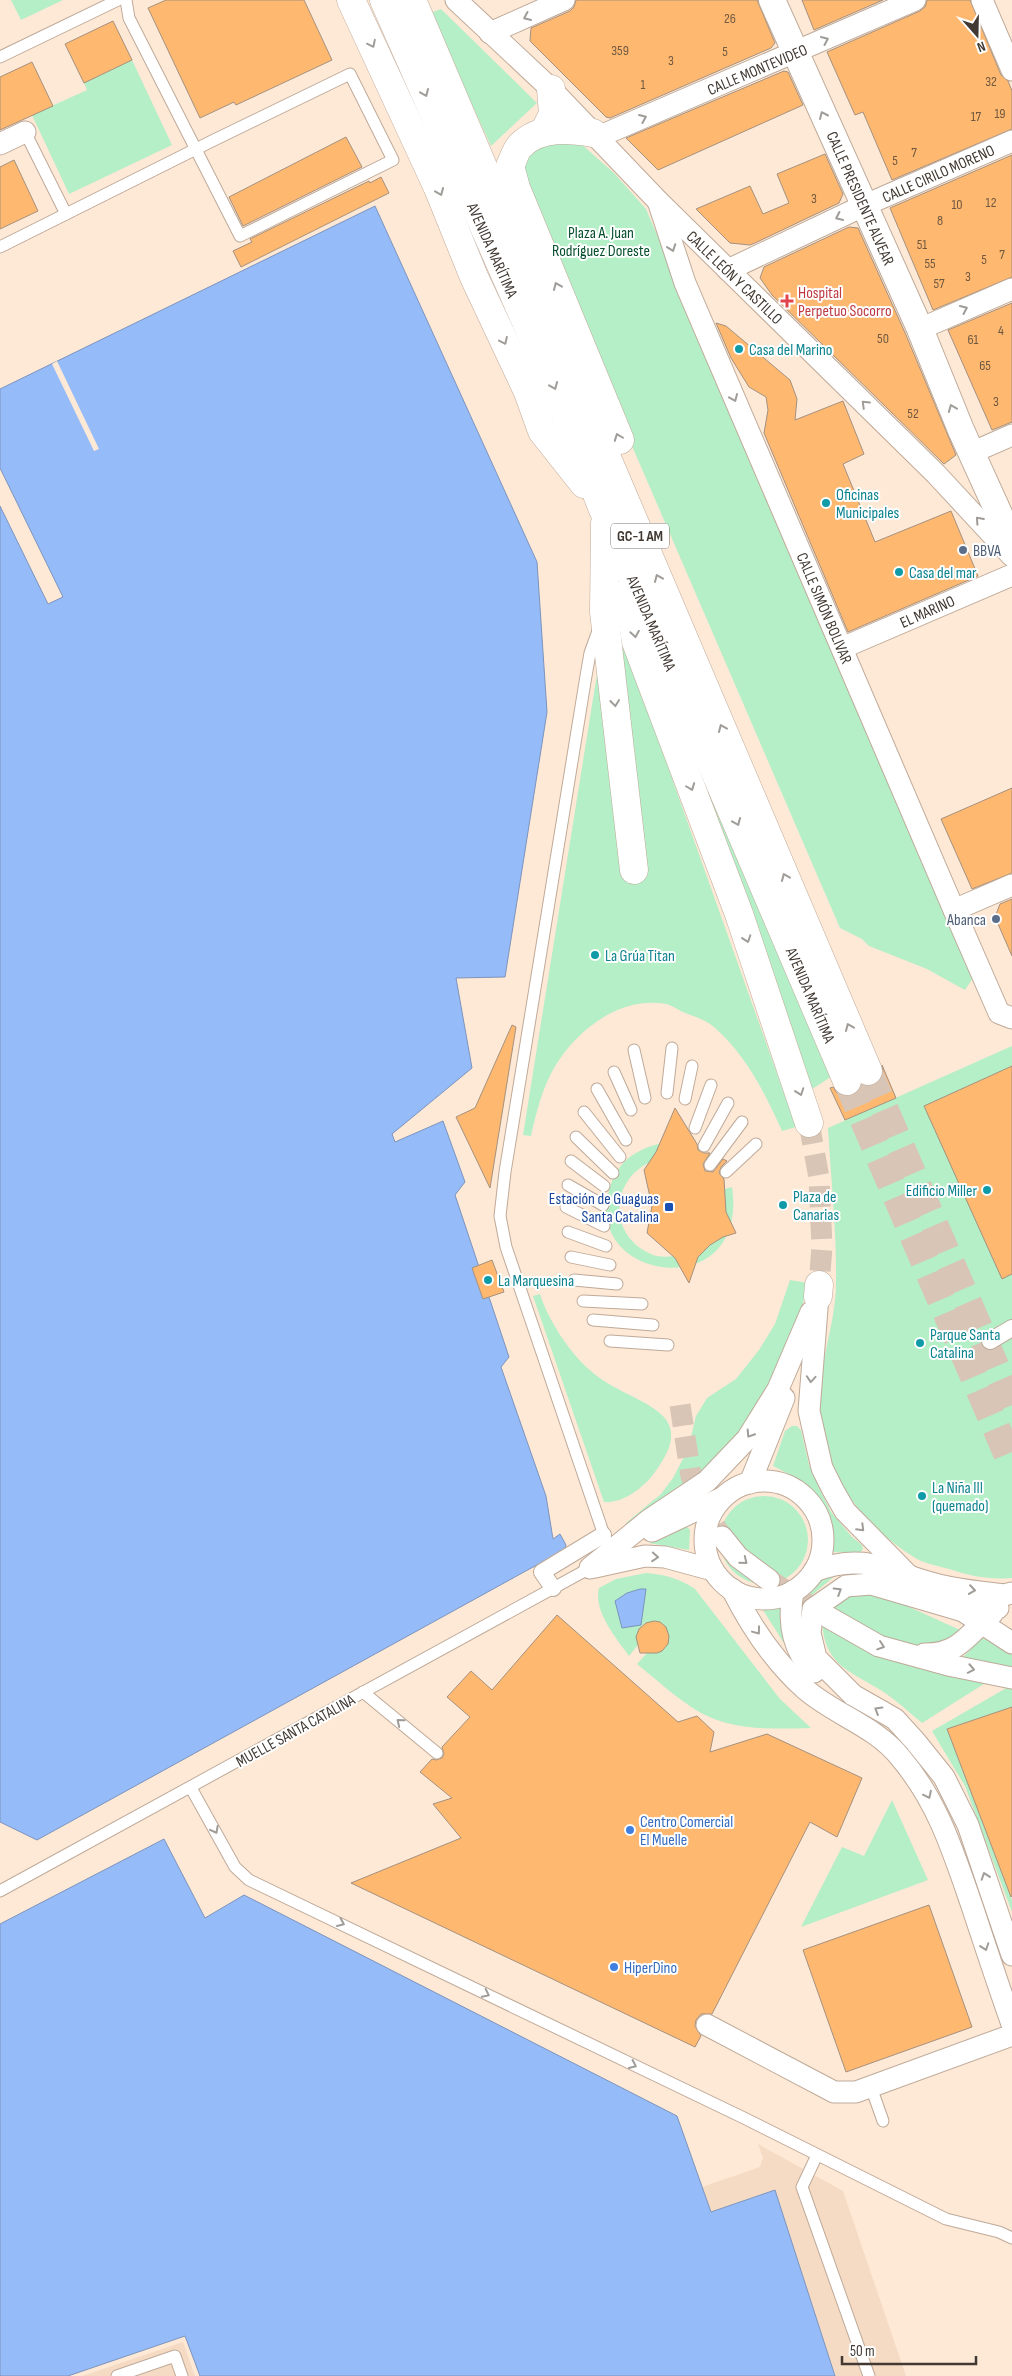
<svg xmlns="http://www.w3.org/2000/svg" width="1012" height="2376" viewBox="0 0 1012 2376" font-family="'Sofia Sans Condensed',sans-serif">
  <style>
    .built { fill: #f6dbc4 }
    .green { fill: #b4efc7 }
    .water { fill: #95bbf8; stroke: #7c94bd }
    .pier { fill: #fee8d6 }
    .building { fill: #ffb86f; stroke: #a4917f }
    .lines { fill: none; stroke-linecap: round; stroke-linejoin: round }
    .minor-tunnel { stroke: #d8c5b5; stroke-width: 21; stroke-dasharray: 21 11; stroke-linecap: butt }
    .trunk-tunnel { stroke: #d8c5b5; stroke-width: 28; stroke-dasharray: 28 14; stroke-linecap: butt }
    .service-casing { stroke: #bfaa99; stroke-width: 13 }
    .pedestrian-casing { stroke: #bfaa99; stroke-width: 18 }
    .minor-casing { stroke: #bfaa99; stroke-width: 23 }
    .tertiary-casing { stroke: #bfaa99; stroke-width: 28 }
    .trunk-casing { stroke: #bfaa99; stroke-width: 29 }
    .service { stroke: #fff; stroke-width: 11 }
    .pedestrian { stroke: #fff; stroke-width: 16 }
    .minor { stroke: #fff; stroke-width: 21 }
    .tertiary { stroke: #fff; stroke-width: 26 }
    .trunk { stroke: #fff; stroke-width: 28 }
    .oneway { stroke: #a09c98 }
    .health-dot { fill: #e0444e; stroke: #fff; stroke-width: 2 }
    .culture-dot { fill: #0f9aa8; stroke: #fff; stroke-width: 2 }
    .service-dot { fill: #5c6f8a; stroke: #fff; stroke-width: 2 }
    .transit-dot { fill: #1a4fb4; stroke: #fff; stroke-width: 2 }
    .shop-dot { fill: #3f7fe0; stroke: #fff; stroke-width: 2 }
    .labels { text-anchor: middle; stroke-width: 4; stroke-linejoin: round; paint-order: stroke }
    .number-label { font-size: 14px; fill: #705941 }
    .shield { fill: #fff; stroke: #7a7470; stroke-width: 1 }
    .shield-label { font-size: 15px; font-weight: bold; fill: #413932 }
    .street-label { font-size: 16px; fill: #413932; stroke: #fff }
    .park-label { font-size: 16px; fill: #054f2b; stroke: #fff }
    .health-label { font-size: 16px; fill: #be3a42; stroke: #fff; text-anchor: start }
    .culture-label { font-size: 16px; fill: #0d838f; stroke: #fff; text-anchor: start }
    .service-label { font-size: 16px; fill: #4e5e75; stroke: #fff; text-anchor: start }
    .transit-label { font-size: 16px; fill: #164399; stroke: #fff; text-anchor: end }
    .shop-label { font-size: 16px; fill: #366cbe; stroke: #fff; text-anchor: start }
  </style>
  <rect width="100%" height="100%" fill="#fee8d6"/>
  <g class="built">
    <path d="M758,2144L843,2191L906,2376H835L775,2190L711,2212L702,2187L760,2167L763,2158Z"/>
    <path d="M183,2342L195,2376H82Z"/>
  </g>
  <g class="green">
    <path d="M11,0H63L21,20Z"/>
    <path d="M441,9L537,103L491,146L432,18L433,12Z"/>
    <path d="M132,60L172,145L69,194L32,115L87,90L84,83Z"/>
    <path d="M579,142L614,173L646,209L973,978L965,990L927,969L869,946L862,939L840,928L519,184L522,157L532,145Z"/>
    <path d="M616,621L796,1127L782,1131C765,1093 746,1055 714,1027C706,1020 693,1016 683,1012C678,1010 672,1005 666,1004C620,996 576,1030 554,1068C542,1089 536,1113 531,1136L523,1135L597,674H604Z"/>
    <path d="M677,715L831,1077L812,1089L675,719Z"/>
    <path d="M1012,1046V1578C990,1580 970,1576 949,1569C939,1566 926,1564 917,1559C859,1524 819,1468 820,1399C820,1361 835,1324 836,1286C837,1235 831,1179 828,1128Z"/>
    <path d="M668,1142L685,1143L710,1155L701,1167C694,1164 684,1157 676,1157C614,1157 598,1233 653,1255C661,1258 674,1256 683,1256L718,1191L732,1187C750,1309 572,1281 612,1181C622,1156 644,1146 668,1142Z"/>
    <path d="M790,1280L808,1283L800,1315L791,1339L754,1413L717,1461L628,1525L626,1523L661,1494L673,1478L688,1449L696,1416L707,1398L736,1379L759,1350L775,1324Z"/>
    <path d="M540,1294C548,1320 571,1355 592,1372C631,1406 707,1407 652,1476C640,1490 623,1503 604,1502L533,1296Z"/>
    <path d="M792,1426H797L801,1430L809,1465L821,1492L831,1512L852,1537L862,1545L863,1549L860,1553L830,1552L827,1524L817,1500L798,1479L773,1466L785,1431Z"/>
    <circle cx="764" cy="1540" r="44"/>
    <path d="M687,1527L690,1530L689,1550L649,1543L652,1539Z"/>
    <path d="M646,1573C666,1575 679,1578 695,1589L780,1699L811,1728C774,1729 735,1731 701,1713C678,1700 657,1680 637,1664L647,1653L662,1651C671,1640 671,1632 660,1622L645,1623C637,1630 636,1635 638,1645L629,1656C616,1638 593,1611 599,1588L616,1579Z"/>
    <path d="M836,1575L812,1595L801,1617C800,1587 807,1579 836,1575Z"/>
    <path d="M874,1591L960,1630C925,1670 860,1624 825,1605L834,1596Z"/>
    <path d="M781,1606V1607L794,1659L763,1610Z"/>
    <path d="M822,1624L987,1682L922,1723C909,1712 896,1700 882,1691C851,1671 826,1667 822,1624Z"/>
    <path d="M982,1638L1012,1651V1669L963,1657Z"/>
    <path d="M1008,1687L1012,1689V1707L947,1729L1012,1900V1912L965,1786L932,1731Z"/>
    <path d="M892,1800L928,1880L801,1927L842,1847L864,1856Z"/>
  </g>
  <g class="water">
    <path d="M375,206L537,562L547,712L505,977L456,978L472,1068L392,1134L395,1142L443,1121L465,1182L455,1195L509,1357L501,1367L546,1496L553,1539L560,1534L566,1545L564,1550L37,1840L0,1822V506L48,604L63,597L0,468V389Z"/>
    <path d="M640,1589H646L641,1625L622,1628L615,1601L627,1593Z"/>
    <path d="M164,1839L205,1918L244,1895L677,2116L711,2212L775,2190L835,2376H200L185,2336L68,2376H0V1924Z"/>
  </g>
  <path class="pier" d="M57,361L99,449L94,451L52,364Z"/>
  <g class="building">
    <path d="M166,0H304L332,60L236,105L234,102L200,118L148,8Z"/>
    <path d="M576,0H757L775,43L771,48L610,118L606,117L530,41L531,28L570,11L574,7Z"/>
    <path d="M802,0H883L814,30Z"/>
    <path d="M927,0H970L1001,75L1008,81L1012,91V129L892,180L863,112L855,115L827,52L920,11L925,7Z"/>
    <path d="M113,21L132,60L84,83L65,44Z"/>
    <path d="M32,62L53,106L0,130V77Z"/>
    <path d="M784,71L788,72L803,105L658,170L626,138Z"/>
    <path d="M346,137L362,167L243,226L229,197Z"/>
    <path d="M825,154L843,194L839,203L755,243L750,245L730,243L696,209L750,186L763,214L789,203L777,174Z"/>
    <path d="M1012,155V277L933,310L890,208Z"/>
    <path d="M14,160L38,211L0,229V167Z"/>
    <path d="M381,177L389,193L241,267L233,251L252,242L250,239L369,181L370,183Z"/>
    <path d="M849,227L858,228L906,335L956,455L944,464L772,295L760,278L764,267Z"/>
    <path d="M1012,303V422L992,430L948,330Z"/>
    <path d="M716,323L726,326L790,380L797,399L795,420L843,401L864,454L843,464L875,542L951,511L978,576L848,632L764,433L768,410L766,397L749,387L731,358Z"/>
    <path d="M1012,788V873L972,889L941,819Z"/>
    <path d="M1012,899V956L995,917L1000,904Z"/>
    <path d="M512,1025L516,1027L490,1188L456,1117L475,1108Z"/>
    <path d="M882,1065L896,1098L845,1120L830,1088L833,1087L837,1093L845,1096L854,1095L862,1085L874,1086L880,1081L883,1073Z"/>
    <path d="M1012,1066V1274L1002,1279L924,1106Z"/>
    <path d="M675,1108L697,1144L698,1150L704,1153H710L703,1164L705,1171L713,1172L723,1159L727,1161L721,1167L719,1173L724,1179L726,1212L736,1233L723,1237L710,1245L698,1257L689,1283L675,1258L647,1233L652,1206L644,1170L656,1152Z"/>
    <path d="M492,1260L504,1292L483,1299L472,1268Z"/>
    <path d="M557,1615L678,1722L697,1716L714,1732L710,1752L767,1734L862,1778L837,1837L810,1822L712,2014H701L696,2020L695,2026L701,2036L695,2047L351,1883L461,1838L433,1804L452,1798L420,1772L432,1759L436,1760L442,1758L444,1754L442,1747L470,1717L447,1697L471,1671L492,1690Z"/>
    <path d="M654,1621L660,1622L666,1627L669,1636L668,1644L662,1651L657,1653H640L636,1637L639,1629L646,1623Z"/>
    <path d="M1012,1707V1896L1011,1897L947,1729Z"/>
    <path d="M929,1905L972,2027L846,2072L803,1950Z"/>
  </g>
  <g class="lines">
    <g class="minor-tunnel">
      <path d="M809,1123L819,1178L822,1247L819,1285"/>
      <path d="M680,1405L691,1476L703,1507L722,1537"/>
      <path d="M769,1580L828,1617"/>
    </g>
    <g class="trunk-tunnel">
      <path d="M868,1071L1012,1405"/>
      <path d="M847,1081L1012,1465"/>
    </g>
    <g class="service-casing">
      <g id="service">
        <path d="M0,57L118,0"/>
        <path d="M25,132L66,214"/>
        <path d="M0,247L212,141L350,74L393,160L240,236L129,18L126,0"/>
        <path d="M599,628L590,653L586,676L505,1172L500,1216L506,1247L606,1541"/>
        <path d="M634,1050L645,1098"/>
        <path d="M614,1072L631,1110"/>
        <path d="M597,1089L626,1140"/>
        <path d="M667,1093L672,1048"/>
        <path d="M685,1099L692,1066"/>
        <path d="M584,1112L620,1157"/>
        <path d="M695,1128L711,1085"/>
        <path d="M576,1137L613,1173"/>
        <path d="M704,1146L728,1103"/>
        <path d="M571,1161L604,1186"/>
        <path d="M710,1165L742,1122"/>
        <path d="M726,1172L756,1144"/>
        <path d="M568,1185L603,1205"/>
        <path d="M566,1207L604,1226"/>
        <path d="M568,1232L606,1246"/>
        <path d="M571,1257L610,1265"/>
        <path d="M574,1280L617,1284"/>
        <path d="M583,1301L642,1304"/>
        <path d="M593,1320L653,1325"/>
        <path d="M610,1341L668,1345"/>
        <path d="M363,1692L437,1753"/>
        <path d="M191,1788L235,1867L249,1880L744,2118L946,2219L999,2232L1012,2238"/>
        <path d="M0,1891L590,1568"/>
        <path d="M871,2087L883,2121"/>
        <path d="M817,2155L802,2187L869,2376"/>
        <path d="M117,2376L175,2356L182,2376"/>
      </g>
    </g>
    <g class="pedestrian-casing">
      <g id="pedestrian">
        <path d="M990,1341L1012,1328"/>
        <path d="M553,1588L542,1572L603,1535"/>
      </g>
    </g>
    <g class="minor-casing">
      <g id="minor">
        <path d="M456,0L551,89L658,201L936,474L1012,556"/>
        <path d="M982,0L1012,70"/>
        <path d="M490,33L564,0"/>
        <path d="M598,137L915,0"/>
        <path d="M0,144L25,132"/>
        <path d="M658,201L685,283L954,910L999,1013L1012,1018"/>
        <path d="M728,270L863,206L1012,141"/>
        <path d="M920,329L1012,289"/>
        <path d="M971,453L1012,435"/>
        <path d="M842,648L1012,575"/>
        <path d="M954,910L1012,885"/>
        <path d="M818,1296L809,1411L822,1468L833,1490L845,1511L908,1575L1012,1643"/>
        <circle cx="764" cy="1540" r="59"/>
        <path d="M750,1483L784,1398"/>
        <path d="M652,1531L722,1498"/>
        <path d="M722,1537L738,1557L769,1580"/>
        <path d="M595,1567L645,1556L665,1557L713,1570"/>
        <path d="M590,1568L649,1520L707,1481L747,1439L778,1389L811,1312"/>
        <path d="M814,1571C870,1550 891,1575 943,1586C963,1591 984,1592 1004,1595L1012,1593"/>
        <path d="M732,1589C750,1625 775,1662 805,1689C835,1715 875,1726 900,1757C938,1802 953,1851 972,1906C985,1945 998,1985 1012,2024"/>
        <path d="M793,1591C788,1621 791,1649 814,1672"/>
        <path d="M998,1608L981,1611H963L871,1584L846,1586L813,1609L810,1633L816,1658L853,1695L895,1719L915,1741L944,1777L968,1825L1012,1955"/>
        <path d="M828,1617L879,1646L948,1665L1012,1678"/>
        <path d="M924,1654C959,1655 968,1634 992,1614"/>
        <path d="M707,2025L834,2092H856L1012,2035"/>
      </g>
    </g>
    <g class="tertiary-casing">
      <path id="tertiary" d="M772,0L920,329L961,430L1012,542"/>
    </g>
    <g class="trunk-casing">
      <g id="trunk">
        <path d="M351,0L438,188L474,277L528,392L542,431L584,484"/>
        <path d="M384,0L553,383L602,507L847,1081"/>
        <path d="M412,0L868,1071"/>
        <path d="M544,132L553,114L551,89"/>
        <path d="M593,133C570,129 540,126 521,145C516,149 513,160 510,166L516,188L620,440"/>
        <path d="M605,523L604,612L634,870"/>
        <path d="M628,592L636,642L739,914L809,1123"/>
        <path d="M818,1296L819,1285"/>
      </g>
    </g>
    <use href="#service" class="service"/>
    <use href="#pedestrian" class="pedestrian"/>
    <use href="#minor" class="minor"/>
    <use href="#tertiary" class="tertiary"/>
    <use href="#trunk" class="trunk"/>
  </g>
  <defs><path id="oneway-chevron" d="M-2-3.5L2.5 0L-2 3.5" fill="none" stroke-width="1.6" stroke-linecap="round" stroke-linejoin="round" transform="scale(1.25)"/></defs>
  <g class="oneway">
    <use href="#oneway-chevron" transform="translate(527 17) rotate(156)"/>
    <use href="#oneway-chevron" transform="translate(825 40) rotate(-24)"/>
    <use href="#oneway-chevron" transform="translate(372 44) rotate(64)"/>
    <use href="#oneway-chevron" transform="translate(425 93) rotate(67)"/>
    <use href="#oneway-chevron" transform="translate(823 115) rotate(-114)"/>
    <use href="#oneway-chevron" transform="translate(643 118) rotate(-23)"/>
    <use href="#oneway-chevron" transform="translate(440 192) rotate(67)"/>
    <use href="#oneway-chevron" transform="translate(839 217) rotate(155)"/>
    <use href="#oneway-chevron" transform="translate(672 248) rotate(70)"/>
    <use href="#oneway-chevron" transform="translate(557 286) rotate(-113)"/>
    <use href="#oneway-chevron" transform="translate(964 309) rotate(-24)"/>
    <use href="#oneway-chevron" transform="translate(504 341) rotate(65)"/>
    <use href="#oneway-chevron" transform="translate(554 386) rotate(67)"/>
    <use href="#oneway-chevron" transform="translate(734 398) rotate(67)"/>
    <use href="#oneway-chevron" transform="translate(865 404) rotate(-136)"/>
    <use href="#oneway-chevron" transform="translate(952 408) rotate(-112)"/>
    <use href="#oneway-chevron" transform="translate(618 437) rotate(-111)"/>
    <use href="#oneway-chevron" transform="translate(979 520) rotate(-132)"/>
    <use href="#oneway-chevron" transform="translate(658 578) rotate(-113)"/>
    <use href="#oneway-chevron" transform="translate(635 634) rotate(81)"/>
    <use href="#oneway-chevron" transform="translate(615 703) rotate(83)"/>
    <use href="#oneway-chevron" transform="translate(722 728) rotate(-113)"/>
    <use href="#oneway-chevron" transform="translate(691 787) rotate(69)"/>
    <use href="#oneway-chevron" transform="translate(737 822) rotate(67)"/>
    <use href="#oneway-chevron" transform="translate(785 877) rotate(-113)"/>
    <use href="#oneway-chevron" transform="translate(747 939) rotate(71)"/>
    <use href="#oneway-chevron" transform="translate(849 1027) rotate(-113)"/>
    <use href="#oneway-chevron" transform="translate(800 1092) rotate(71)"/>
    <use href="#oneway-chevron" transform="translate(811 1379) rotate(94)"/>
    <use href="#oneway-chevron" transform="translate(750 1434) rotate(123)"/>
    <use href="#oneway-chevron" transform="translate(861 1528) rotate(45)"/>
    <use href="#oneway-chevron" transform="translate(655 1557) rotate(4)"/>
    <use href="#oneway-chevron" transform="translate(744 1561) rotate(39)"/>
    <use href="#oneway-chevron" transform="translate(972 1590) rotate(8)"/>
    <use href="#oneway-chevron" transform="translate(838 1591) rotate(-32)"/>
    <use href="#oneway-chevron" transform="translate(757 1631) rotate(53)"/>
    <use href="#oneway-chevron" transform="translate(881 1646) rotate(19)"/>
    <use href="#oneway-chevron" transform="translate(971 1669) rotate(11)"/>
    <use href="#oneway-chevron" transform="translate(878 1710) rotate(-149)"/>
    <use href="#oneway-chevron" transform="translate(400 1722) rotate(-141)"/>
    <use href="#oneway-chevron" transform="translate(928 1795) rotate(64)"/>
    <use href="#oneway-chevron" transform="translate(215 1830) rotate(62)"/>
    <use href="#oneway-chevron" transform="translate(985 1876) rotate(-109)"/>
    <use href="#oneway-chevron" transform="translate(341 1923) rotate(24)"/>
    <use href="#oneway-chevron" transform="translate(985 1947) rotate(71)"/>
    <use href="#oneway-chevron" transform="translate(486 1994) rotate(26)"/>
    <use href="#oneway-chevron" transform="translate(633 2065) rotate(25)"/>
  </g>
  <path class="health-dot" d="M784.5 293.5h5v5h5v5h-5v5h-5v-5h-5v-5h5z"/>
  <g class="culture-dot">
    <circle cx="739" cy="349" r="5"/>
    <circle cx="826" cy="503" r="5"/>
    <circle cx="899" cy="572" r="5"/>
    <circle cx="595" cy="955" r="5"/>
    <circle cx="987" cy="1190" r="5"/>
    <circle cx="783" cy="1205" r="5"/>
    <circle cx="488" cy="1280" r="5"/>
    <circle cx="920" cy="1343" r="5"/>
    <circle cx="922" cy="1496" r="5"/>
  </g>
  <g class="service-dot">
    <circle cx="963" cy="550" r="5"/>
    <circle cx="996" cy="919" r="5"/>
  </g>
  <rect class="transit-dot" x="664" y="1202" width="10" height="10" rx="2.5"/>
  <g class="shop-dot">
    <circle cx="630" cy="1830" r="5"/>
    <circle cx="614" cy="1967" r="5"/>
  </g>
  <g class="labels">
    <g class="number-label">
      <text x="730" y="23">26</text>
      <text x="620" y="55">359</text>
      <text x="725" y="56">5</text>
      <text x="671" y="65">3</text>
      <text x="991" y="86">32</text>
      <text x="643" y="89">1</text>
      <text x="1000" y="118">19</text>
      <text x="976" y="121">17</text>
      <text x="914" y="157">7</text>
      <text x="895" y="165">5</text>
      <text x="814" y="203">3</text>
      <text x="991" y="207">12</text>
      <text x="957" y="209">10</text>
      <text x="940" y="225">8</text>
      <text x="922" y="249">51</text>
      <text x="1002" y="259">7</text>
      <text x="984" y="264">5</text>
      <text x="930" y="268">55</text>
      <text x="968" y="281">3</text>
      <text x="939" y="288">57</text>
      <text x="1001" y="335">4</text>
      <text x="883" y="343">50</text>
      <text x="973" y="344">61</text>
      <text x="985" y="370">65</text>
      <text x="996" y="406">3</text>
      <text x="913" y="418">52</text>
    </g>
    <rect class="shield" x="611" y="523.5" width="58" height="25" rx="4"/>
    <g class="shield-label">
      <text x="640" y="541">GC-1 AM</text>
    </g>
    <g class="street-label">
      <text transform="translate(757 69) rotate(-23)" y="6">CALLE MONTEVIDEO</text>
      <text transform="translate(938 173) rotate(-24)" y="6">CALLE CIRILO MORENO</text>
      <text transform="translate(861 198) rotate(66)" y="6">CALLE PRESIDENTE ALVEAR</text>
      <text transform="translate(493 250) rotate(66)" y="6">AVENIDA MARÍTIMA</text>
      <text transform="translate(735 277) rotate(44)" y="6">CALLE LEÓN Y CASTILLO</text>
      <text transform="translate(825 608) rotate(67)" y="6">CALLE SIMÓN BOLIVAR</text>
      <text transform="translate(927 611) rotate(-24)" y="6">EL MARINO</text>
      <text transform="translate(652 623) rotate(67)" y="6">AVENIDA MARÍTIMA</text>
      <text transform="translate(811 995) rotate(67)" y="6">AVENIDA MARÍTIMA</text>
      <text transform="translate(295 1730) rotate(-29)" y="6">MUELLE SANTA CATALINA</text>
    </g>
    <g class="park-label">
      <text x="601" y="238">Plaza A. Juan<tspan x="601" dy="18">Rodríguez Doreste</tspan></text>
    </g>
    <g class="health-label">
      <text x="798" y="298">Hospital<tspan x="798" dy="18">Perpetuo Socorro</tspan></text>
    </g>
    <g class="culture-label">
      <text x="749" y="355">Casa del Marino</text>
      <text x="836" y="500">Oficinas<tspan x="836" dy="18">Municipales</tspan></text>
      <text x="909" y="578">Casa del mar</text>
      <text x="605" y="961">La Grúa Titan</text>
      <text x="977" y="1196" text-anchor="end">Edificio Miller</text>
      <text x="793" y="1202">Plaza de<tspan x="793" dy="18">Canarias</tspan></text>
      <text x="498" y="1286">La Marquesina</text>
      <text x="930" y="1340">Parque Santa<tspan x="930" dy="18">Catalina</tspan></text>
      <text x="932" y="1493">La Niña III<tspan x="932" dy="18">(quemado)</tspan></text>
    </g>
    <g class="service-label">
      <text x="973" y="556">BBVA</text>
      <text x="986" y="925" text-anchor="end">Abanca</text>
    </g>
    <g class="transit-label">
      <text x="659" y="1204">Estación de Guaguas<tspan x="659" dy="18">Santa Catalina</tspan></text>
    </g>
    <g class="shop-label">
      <text x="640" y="1827">Centro Comercial<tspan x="640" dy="18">El Muelle</tspan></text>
      <text x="624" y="1973">HiperDino</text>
    </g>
  </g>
  <g transform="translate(977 35) rotate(160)" stroke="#ffffff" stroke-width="4" paint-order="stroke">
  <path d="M0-4L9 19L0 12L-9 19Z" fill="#413932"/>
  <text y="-8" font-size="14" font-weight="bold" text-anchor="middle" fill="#413932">N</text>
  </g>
  <path d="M842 2356v8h134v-8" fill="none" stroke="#413932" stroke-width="2.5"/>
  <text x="850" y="2356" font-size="15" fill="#413932" stroke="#ffffff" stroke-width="4" paint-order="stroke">50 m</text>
</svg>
